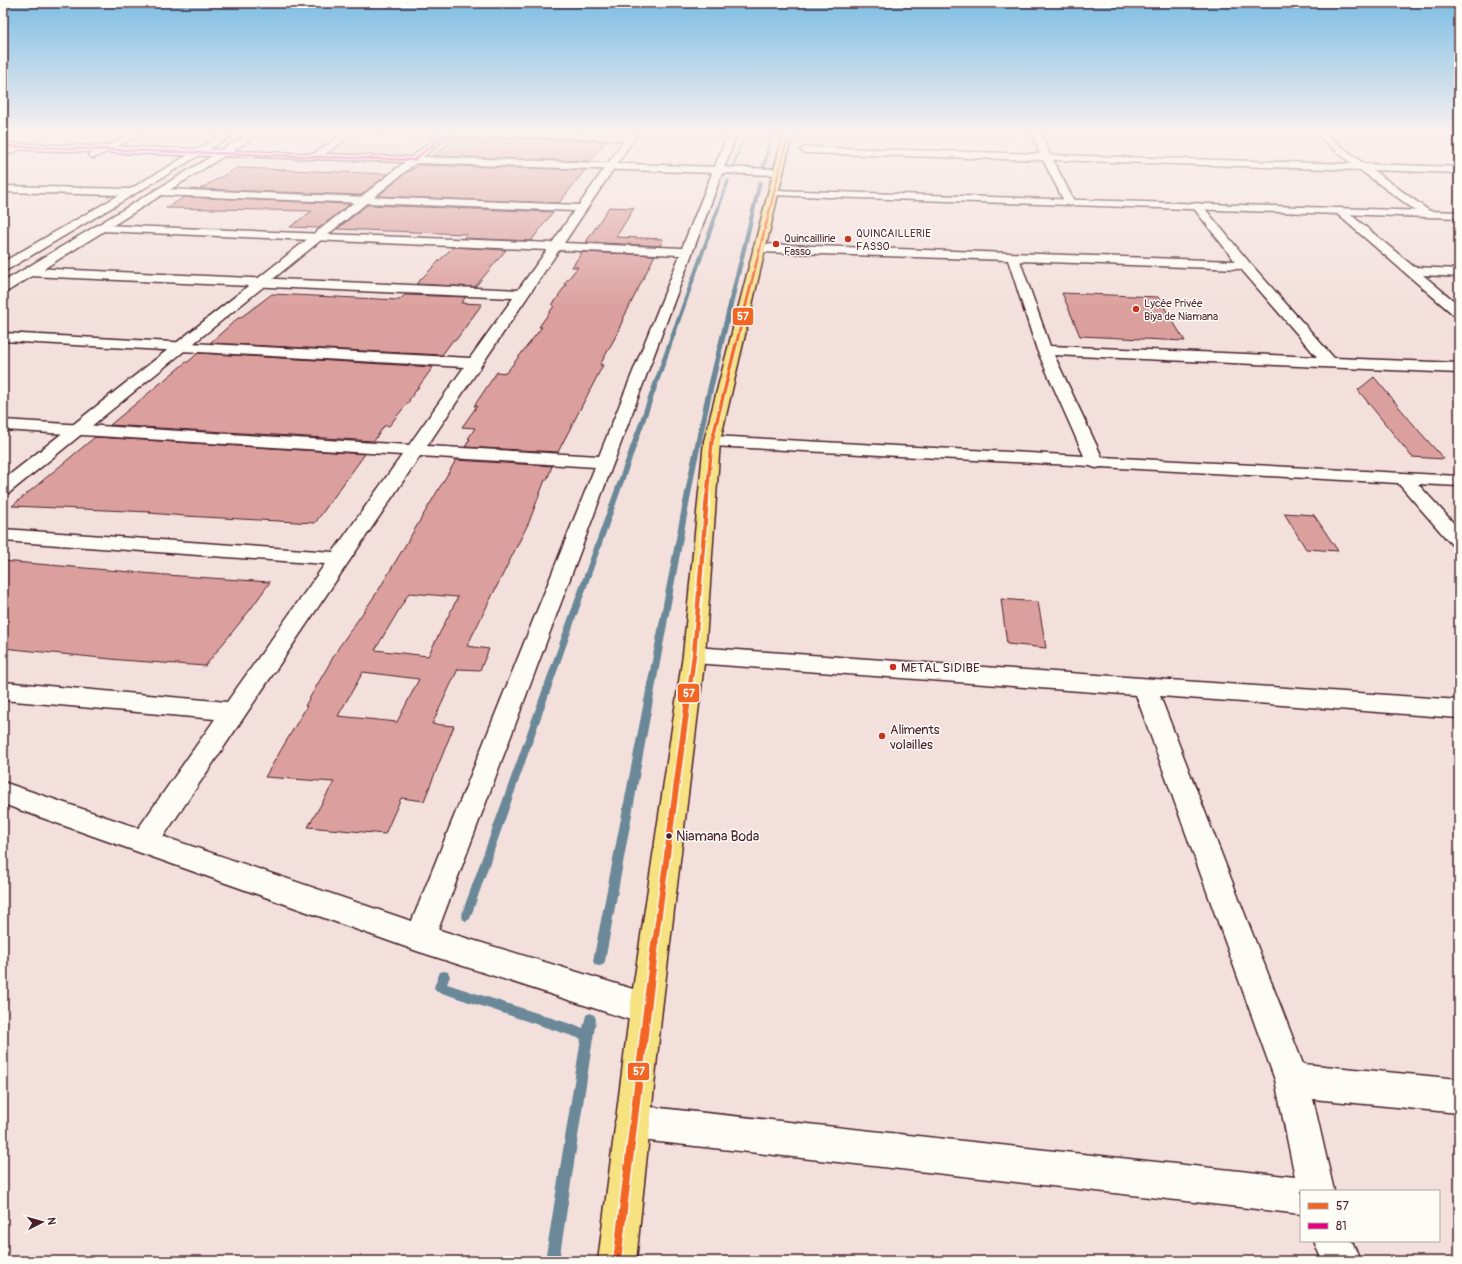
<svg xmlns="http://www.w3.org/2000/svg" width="1462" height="1264" viewBox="0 0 1462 1264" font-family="Pangolin,sans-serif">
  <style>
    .built { fill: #eccdc9 }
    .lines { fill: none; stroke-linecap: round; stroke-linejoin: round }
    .stream { fill: #6a8897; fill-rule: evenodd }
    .building { fill: #dba09d; stroke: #4a1f2b; fill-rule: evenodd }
    .minor-casing { stroke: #4a1f2b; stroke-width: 3 }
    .tertiary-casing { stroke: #4a1f2b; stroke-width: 3 }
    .trunk-casing { stroke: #4a1f2b; stroke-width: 3 }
    .minor { fill: #fdfcf7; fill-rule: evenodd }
    .tertiary { fill: #fdfcf7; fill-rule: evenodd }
    .trunk { fill: #f6e281; fill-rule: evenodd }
    .bus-1-far5-casing { stroke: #fdfcf7; stroke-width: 4 }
    .bus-1-far4-casing { stroke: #fdfcf7; stroke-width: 4.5 }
    .bus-1-far3-casing { stroke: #fdfcf7; stroke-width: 5.5 }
    .bus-1-far2-casing { stroke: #fdfcf7; stroke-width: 8 }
    .bus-1-far1-casing { stroke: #fdfcf7; stroke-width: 9 }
    .bus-1-casing { stroke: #fdfcf7; stroke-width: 11 }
    .bus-2-casing { stroke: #fdfcf7; stroke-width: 4 }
    .bus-1-far5 { stroke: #f26522; stroke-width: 2.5 }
    .bus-1-far4 { stroke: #f26522; stroke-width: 3 }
    .bus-1-far3 { stroke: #f26522; stroke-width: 3.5 }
    .bus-1-far2 { stroke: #f26522; stroke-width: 4.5 }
    .bus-1-far1 { stroke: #f26522; stroke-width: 6 }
    .bus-1 { stroke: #f26522; stroke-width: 8 }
    .bus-2 { stroke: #e5007d; stroke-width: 2.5 }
    .poi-dot { fill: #c8321e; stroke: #fdfcf7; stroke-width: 1.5 }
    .bus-dot { fill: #4a1f2b; stroke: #fdfcf7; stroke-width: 1.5 }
    .labels { text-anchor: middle; stroke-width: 3; stroke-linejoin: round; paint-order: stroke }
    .far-poi-label { font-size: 11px; fill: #4a1f2b; stroke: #fdfcf7; text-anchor: start }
    .poi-label { font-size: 13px; fill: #4a1f2b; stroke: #fdfcf7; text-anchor: start }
    .near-bus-label { font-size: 14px; fill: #4a1f2b; stroke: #fdfcf7; text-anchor: start }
    .line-badge { stroke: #fdfcf7; stroke-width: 1.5 }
    .badge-label { font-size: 11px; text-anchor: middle; font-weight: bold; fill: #fff }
  </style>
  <rect width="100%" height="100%" fill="#f3e0dc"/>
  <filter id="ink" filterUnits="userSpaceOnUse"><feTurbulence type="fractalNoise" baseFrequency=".025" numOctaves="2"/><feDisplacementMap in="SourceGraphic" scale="8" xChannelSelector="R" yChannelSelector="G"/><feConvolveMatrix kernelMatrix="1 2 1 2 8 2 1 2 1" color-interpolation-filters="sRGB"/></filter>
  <g filter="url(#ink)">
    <path class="built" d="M359,133L425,136L398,156L329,153Z"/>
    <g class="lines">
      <g class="stream">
        <path d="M744,131H747L734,169L731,170Z"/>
        <path d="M771,131H774L765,170L763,171L761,170Z"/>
        <path d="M727,179L730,180L471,916L470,919L466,921L462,919L461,916Z"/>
        <path d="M760,181L762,182L711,398L696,467L605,961L603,965L599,966L595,965L593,961L690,467L705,398L758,182Z"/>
        <path d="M444,971L448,972L450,976L447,984L583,1028L586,1015L590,1013L594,1015L596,1019L559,1261H545L581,1039L436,991L434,987L440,972Z"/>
      </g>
    </g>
    <g class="building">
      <path d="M468,137L605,141L591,161L432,156L457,138L466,139Z"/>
      <path d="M420,165L585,170L559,203L378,196L404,174Z"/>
      <path d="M237,168L266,169L388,174L361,195L200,189Z"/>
      <path d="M185,197L350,204L319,228L290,227L312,211L166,208Z"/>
      <path d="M367,205L553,212L531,241L463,238L467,234L337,229Z"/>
      <path d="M609,207L634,208L616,237L663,239L660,246L586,242Z"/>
      <path d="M453,247L506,250L475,287L416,284Z"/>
      <path d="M582,252L655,255L624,317L616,336L600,365H603L558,452L465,447L470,439H468L475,428L462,427L477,406H474L497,372L506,373L542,327H539L554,306L552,305L559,296H558L566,285L564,284L578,267H572Z"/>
      <path d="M1062,293L1158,297L1185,341L1080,336Z"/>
      <path d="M272,294L399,300L405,295L466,297L461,303L482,304L456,340H453L442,355L210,343L238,318H240Z"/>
      <path d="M198,353L433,367L409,400H410L389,426H384L374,441L110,425L186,362H188Z"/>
      <path d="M1374,377L1419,431L1444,459L1412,457L1358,390Z"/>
      <path d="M95,437L365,454L315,523L185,516L149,513L151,512L12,506Z"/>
      <path d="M456,460L552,466L547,480H545L529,522L467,646L489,649L480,670L458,669L433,722L432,724L454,726L424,801L401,798L385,834L308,827L334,782L265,777L307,706H305L339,647L378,591ZM409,593L458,597L428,656L375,650ZM363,672L419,679L397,722L338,716Z"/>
      <path d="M1284,513L1314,515L1338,551L1306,549Z"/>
      <path d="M3,561L166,575L270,582L250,610L205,666L121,660L3,648Z"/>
      <path d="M1001,599L1038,602L1046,648L1007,644Z"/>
    </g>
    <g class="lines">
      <g class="minor-casing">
        <g id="minor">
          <path d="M136,131H148L96,157L93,158L88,155Z"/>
          <path d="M229,131H240L7,270L3,271V262L119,195L3,192V186L130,189Z"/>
          <path d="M347,131H358L318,159H312L310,157L312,155Z"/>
          <path d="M407,131H508L628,135L630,131H639L564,243L682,248L729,131H738L435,938L431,948L420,952L409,948L405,938L595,467L420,456L155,849L145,853L135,849L131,841L135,833L215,719L3,700V682L227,702L325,564L3,541V529L333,552L402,455L3,430V420L409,445L464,367L3,341V333L470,358L513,298L30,276L26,275L24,272L26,269L30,268L518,290L547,250L102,231L98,230L96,228L98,226L102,225L552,243L574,211L160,195L155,192L160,189L579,205L624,140L411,134ZM559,250L680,255L599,456L427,446Z"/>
          <path d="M1031,131H1040L1050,155L1352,164L1312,131H1322L1364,164L1459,167V173L1373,170L1431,212L1432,214L1431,216H1423L1360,170L1053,160L1075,203L1070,206L1065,203L1043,160L805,153L800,150L805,147L1040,154Z"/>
          <path d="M1436,131H1447L1459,138V145Z"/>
          <path d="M18,144L21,145L23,147L21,149L3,157V150Z"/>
          <path d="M1197,203L1201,204L1249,262L1334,358L1459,363V373L1054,355L1102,457L1459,476V486L1418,484L1459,529V547L1452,545L1398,483L1101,467L1096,468L1090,466L712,446L706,445L704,441L706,437L712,436L1084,456L1037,350L1008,260L759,252L755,251L753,248L755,245L759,244L1235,261L1192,206ZM1020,261L1241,269L1317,357L1050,346Z"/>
          <path d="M1340,208L1344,209L1414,267L1459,269V277L1423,275L1459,305V316L1454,315L1336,213L1335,211Z"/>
          <path d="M694,647L1459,700V718L1160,696L1303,1064L1459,1079V1113L1313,1099L1334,1191H1301V1214L632,1139L620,1134L615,1122L620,1110L632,1105L1295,1177L1275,1080L1136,695L694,663L686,661L683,655L686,649Z"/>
          <path d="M1314,1241H1352L1360,1261H1322Z"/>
        </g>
      </g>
      <g class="tertiary-casing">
        <g id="tertiary">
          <path d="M252,131H263L233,151L412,157L444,131H454L423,157L778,169L783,172L778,175L416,163L9,493L3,494V480L405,162L224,156L8,291L3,292V282L212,156L3,149V143L221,150Z"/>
          <path d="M773,190L1459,212V218L769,195L768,193Z"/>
          <path d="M3,782L420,924L646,993L657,998L662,1009L657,1020L646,1025L420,952L3,804Z"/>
        </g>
      </g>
      <g class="trunk-casing">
        <path id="trunk" d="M784,131H793L720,441L705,655L662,1009L636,1261H598L630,1009L683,655L704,441Z"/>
      </g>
      <use href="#minor" class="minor"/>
      <use href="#tertiary" class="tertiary"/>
      <use href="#trunk" class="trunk"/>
      <g class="bus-1-far5-casing">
        <path id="bus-1-far5" d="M766,225L789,131"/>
      </g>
      <g class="bus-1-far4-casing">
        <path id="bus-1-far4" d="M736,345L766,224"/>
      </g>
      <g class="bus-1-far3-casing">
        <path id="bus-1-far3" d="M707,497L712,441L736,344"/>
      </g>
      <g class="bus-1-far2-casing">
        <path id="bus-1-far2" d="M689,693L694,655L707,496"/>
      </g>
      <g class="bus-1-far1-casing">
        <path id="bus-1-far1" d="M655,944L689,692"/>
      </g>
      <g class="bus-1-casing">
        <path id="bus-1" d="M617,1261L655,943"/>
      </g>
      <g class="bus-2-casing">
        <path id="bus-2" d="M3,146L414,160L449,131"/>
      </g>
      <use href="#bus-1-far5" class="bus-1-far5"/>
      <use href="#bus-1-far4" class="bus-1-far4"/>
      <use href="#bus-1-far3" class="bus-1-far3"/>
      <use href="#bus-1-far2" class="bus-1-far2"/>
      <use href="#bus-1-far1" class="bus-1-far1"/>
      <use href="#bus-1" class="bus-1"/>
      <use href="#bus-2" class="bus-2"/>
    </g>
  </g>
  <linearGradient id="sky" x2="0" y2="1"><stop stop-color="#7ebee4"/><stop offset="0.43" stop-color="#faf1ef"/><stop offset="1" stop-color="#faf1ef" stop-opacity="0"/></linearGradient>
  <rect width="1462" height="308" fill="url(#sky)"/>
  <g class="poi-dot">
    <circle cx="848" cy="239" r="4"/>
    <circle cx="776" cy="244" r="4"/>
    <circle cx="1136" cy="309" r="4"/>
    <circle cx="893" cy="667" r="4"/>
    <circle cx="882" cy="736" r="4"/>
  </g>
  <circle class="bus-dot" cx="669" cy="836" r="3.5"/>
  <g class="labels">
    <g class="far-poi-label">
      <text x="856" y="237">QUINCAILLERIE<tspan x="856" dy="13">FASSO</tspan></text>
      <text x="784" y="242">Quincaillirie<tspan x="784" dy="13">Fasso</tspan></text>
      <text x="1144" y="307">Lycée Privée<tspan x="1144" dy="13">Biya de Niamana</tspan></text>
    </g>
    <g class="poi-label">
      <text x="901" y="672">METAL SIDIBE</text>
      <text x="890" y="734">Aliments<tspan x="890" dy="15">volailles</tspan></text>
    </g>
    <g class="near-bus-label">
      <text x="676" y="841">Niamana Boda</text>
    </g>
  </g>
  <g class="line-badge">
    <rect x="732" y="307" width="22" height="19" rx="4" fill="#f26522"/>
    <rect x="677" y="683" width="23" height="20" rx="4" fill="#f26522"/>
    <rect x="627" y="1062" width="23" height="19" rx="4" fill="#f26522"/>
  </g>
  <g class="badge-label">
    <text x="743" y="320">57</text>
    <text x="689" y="697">57</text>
    <text x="639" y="1075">57</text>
  </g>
  <rect width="1462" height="1264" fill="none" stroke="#fdfcf7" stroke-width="16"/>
  <rect x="8" y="8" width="1446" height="1248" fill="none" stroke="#4a1f2b" stroke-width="1.5" filter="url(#ink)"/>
  <rect x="1300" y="1190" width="140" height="52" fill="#fdfcf7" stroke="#b5a4a5"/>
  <rect x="1308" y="1203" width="20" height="6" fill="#f26522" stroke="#b5a4a5"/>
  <text x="1336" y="1210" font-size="12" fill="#4a1f2b">57</text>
  <rect x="1308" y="1223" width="20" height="6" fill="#e5007d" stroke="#b5a4a5"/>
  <text x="1336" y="1230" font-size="12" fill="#4a1f2b">81</text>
  <g transform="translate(42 1222) rotate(84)" stroke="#fdfcf7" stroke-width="3" paint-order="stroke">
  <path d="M0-3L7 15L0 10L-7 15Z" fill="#4a1f2b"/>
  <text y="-6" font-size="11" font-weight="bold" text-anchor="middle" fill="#4a1f2b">N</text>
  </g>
</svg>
